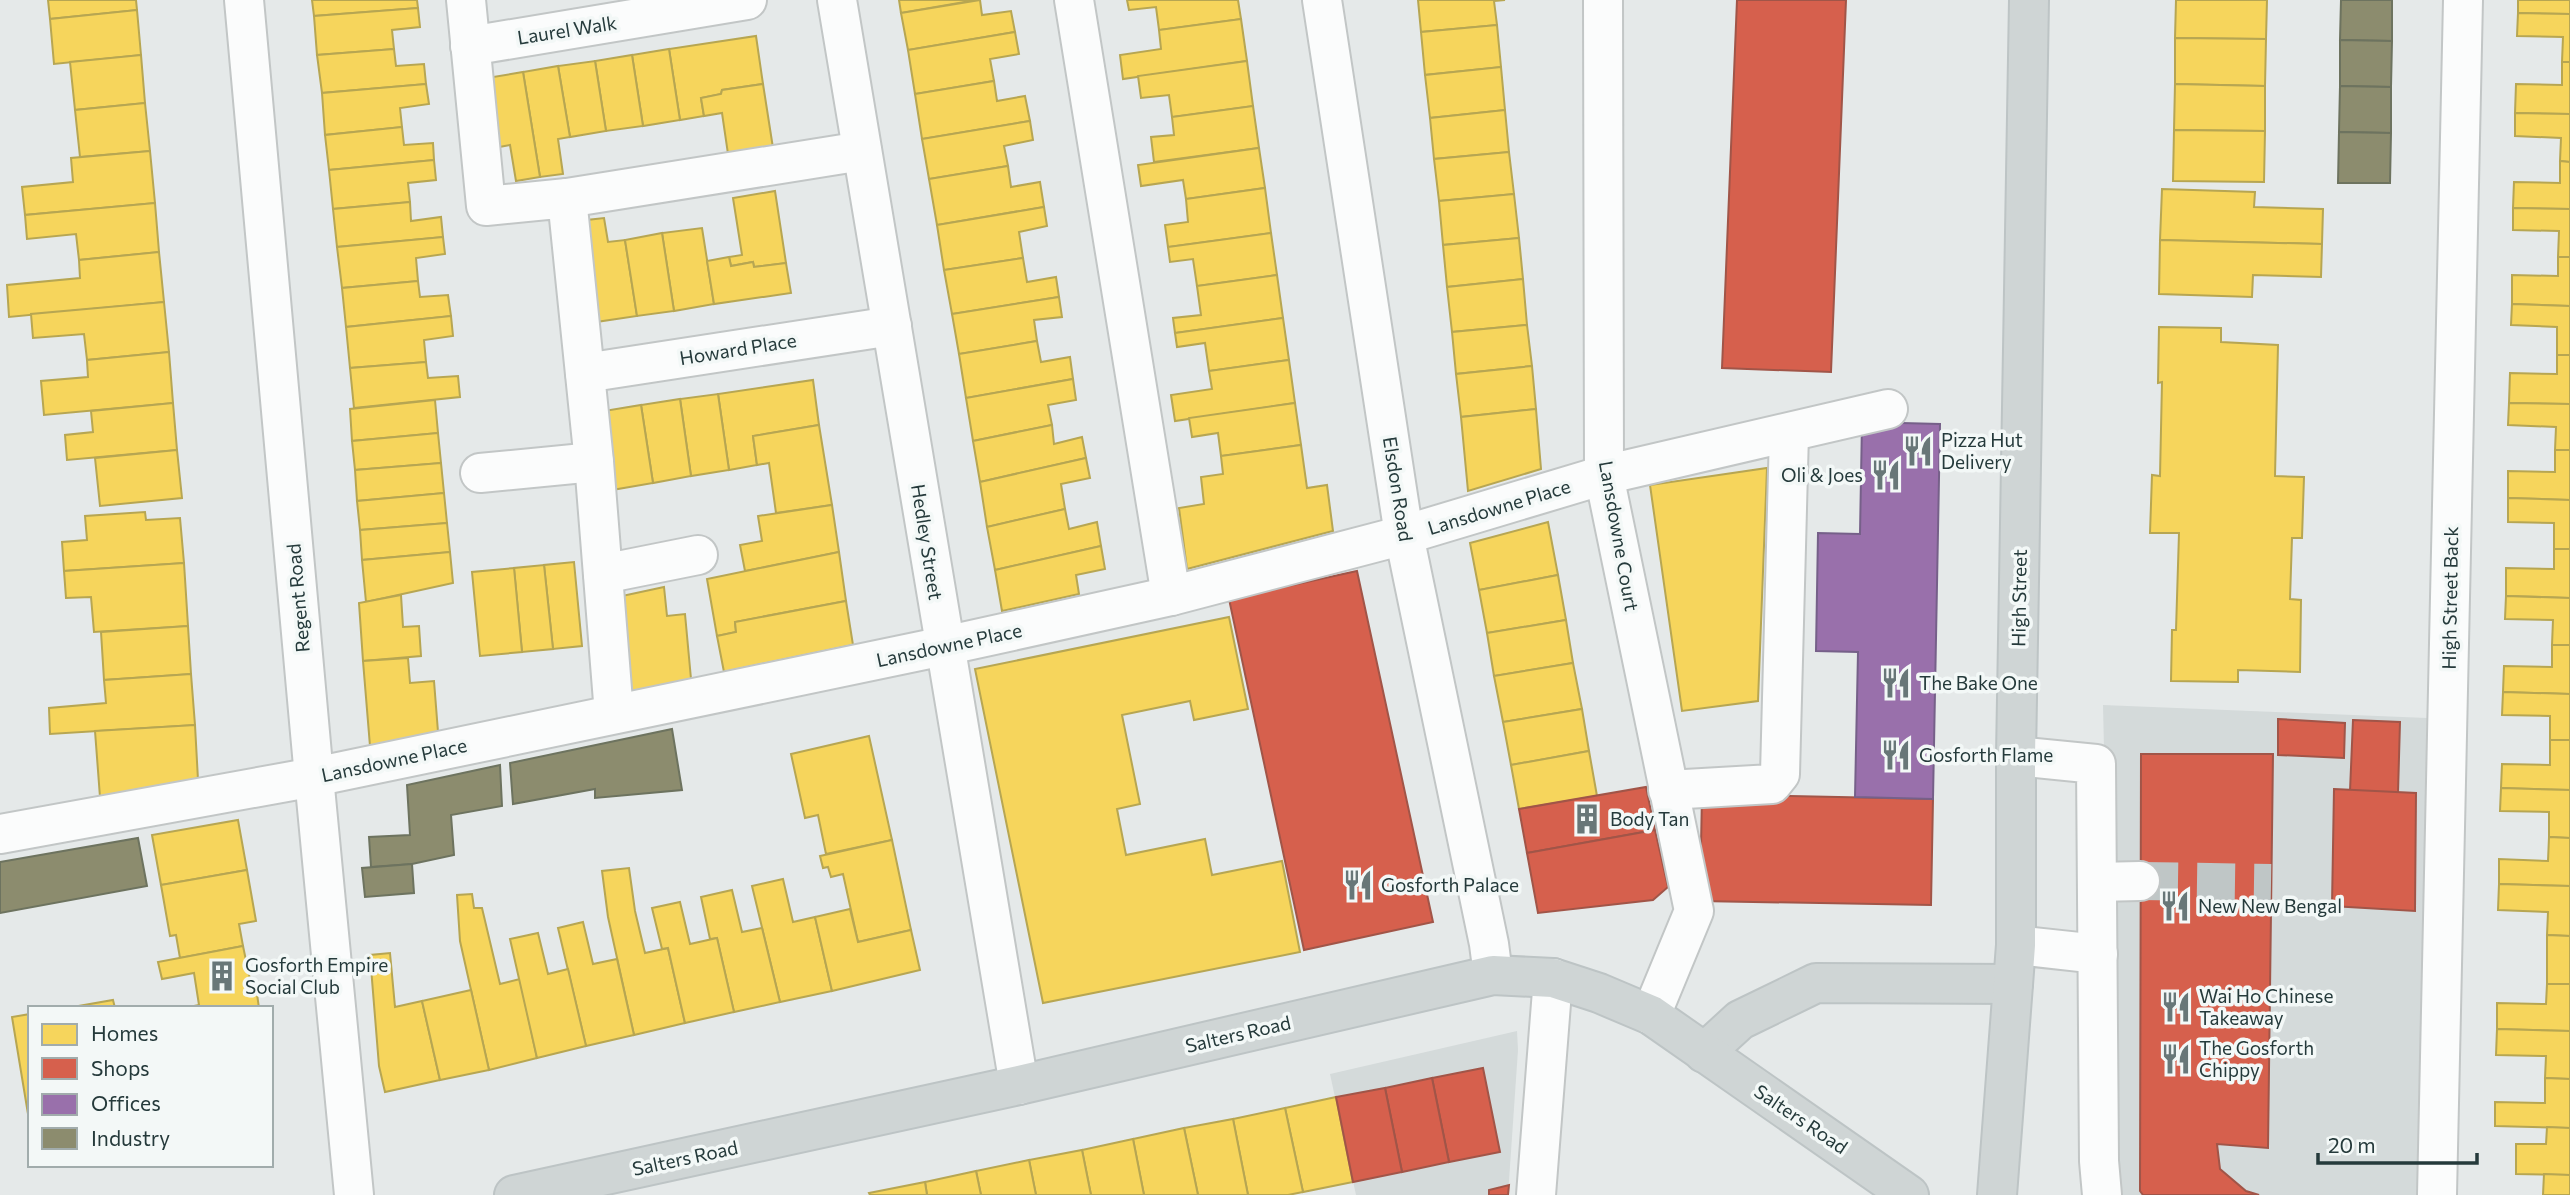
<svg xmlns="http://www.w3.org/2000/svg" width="2570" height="1195" viewBox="0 0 2570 1195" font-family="Commissioner,sans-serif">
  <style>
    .built { fill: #d4dada }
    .homes { fill: #f6d55c; stroke: #b7a652; stroke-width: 2 }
    .shops { fill: #d6604d; stroke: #a15548; stroke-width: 2 }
    .offices { fill: #9970ab; stroke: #766089; stroke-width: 2 }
    .industry { fill: #8c8c6e; stroke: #6d735f; stroke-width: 2 }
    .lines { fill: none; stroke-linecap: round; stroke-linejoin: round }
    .minor-tunnel { stroke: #bfc6c6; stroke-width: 38; stroke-dasharray: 38 19; stroke-linecap: butt }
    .minor-casing { stroke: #c2c6c6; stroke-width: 42 }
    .major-casing { stroke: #bdc4c5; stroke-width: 42 }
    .minor { stroke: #fbfcfc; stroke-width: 38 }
    .major { stroke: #cfd5d5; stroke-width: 38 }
    .labels { text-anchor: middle; stroke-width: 7; stroke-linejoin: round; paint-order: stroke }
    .street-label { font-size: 19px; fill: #253a3b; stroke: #f3f8f7 }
    .poi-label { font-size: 19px; fill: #253a3b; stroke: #f3f8f7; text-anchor: start }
  </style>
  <rect width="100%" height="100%" fill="#e5e9e9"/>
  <g class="built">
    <path d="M2103,705L2427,718L2422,1195H2119L2114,1187Z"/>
    <path d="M1517,1031L1518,1050L1508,1195H1356L1330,1074Z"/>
  </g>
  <g class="homes">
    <path d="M48,0H136L137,10L50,19Z"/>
    <path d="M312,0H417L418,8L314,16Z"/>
    <path d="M899,0H976L901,13Z"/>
    <path d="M980,0L982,15L1011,11L1015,32L908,50L901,13Z"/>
    <path d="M1127,0H1238L1241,19L1159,30L1156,7L1129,10Z"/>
    <path d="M1418,0H1505L1494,1L1497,25L1421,32Z"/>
    <path d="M2176,0H2267L2266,39L2175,38Z"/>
    <path d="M2518,0H2570V14L2518,13Z"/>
    <path d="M418,8L420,27L392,30L394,49L317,55L314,16Z"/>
    <path d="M137,10L141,55L54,64L50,19Z"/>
    <path d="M2518,13L2570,14V62H2562L2563,37L2517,36Z"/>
    <path d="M1241,19L1247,61L1123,79L1120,55L1161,49L1159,30Z"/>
    <path d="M1497,25L1501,67L1425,75L1421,32Z"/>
    <path d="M1015,32L1019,54L990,59L994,81L915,94L908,50Z"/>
    <path d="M756,36L763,84L722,90L721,94L701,98L704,116L680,120L669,49Z"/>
    <path d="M2175,38L2266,39L2265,86L2175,84Z"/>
    <path d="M394,49L396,66L424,64L426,84L322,93L317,55Z"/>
    <path d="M669,49L680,120L643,126L632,55Z"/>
    <path d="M141,55L145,103L75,110L70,62Z"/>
    <path d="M632,55L643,126L606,131L595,61Z"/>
    <path d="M595,61L606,131L570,137L558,66Z"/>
    <path d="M1247,61L1253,106L1172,117L1169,95L1141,98L1138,76Z"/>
    <path d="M2562,62H2570V114L2515,113L2516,84L2562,85Z"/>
    <path d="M558,66L570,137L558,139L563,174L540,177L523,72Z"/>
    <path d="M1501,67L1505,110L1430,118L1425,75Z"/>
    <path d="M523,72L540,177L516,181L510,145L494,148L487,78Z"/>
    <path d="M994,81L997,101L1025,96L1030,121L922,139L915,94Z"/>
    <path d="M426,84L429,104L400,108L402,127L325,135L322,93Z"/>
    <path d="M763,84L773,148L728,154L722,113L704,116L701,98L721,94L722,90Z"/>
    <path d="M2175,84L2265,86V131L2174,130Z"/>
    <path d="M145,103L150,151L80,157L75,110Z"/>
    <path d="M1253,106L1259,148L1154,162L1151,137L1174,135L1172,117Z"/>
    <path d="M1505,110L1509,152L1434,159L1430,118Z"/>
    <path d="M2515,113L2570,114V162L2560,161L2561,138L2515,136Z"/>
    <path d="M1030,121L1033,140L1004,146L1008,166L929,179L922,139Z"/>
    <path d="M402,127L404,145L433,143L434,160L329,170L325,135Z"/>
    <path d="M2174,130L2265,131L2264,182L2173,181Z"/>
    <path d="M1259,148L1265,188L1186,199L1183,180L1141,186L1138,165Z"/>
    <path d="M150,151L155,203L25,215L22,187L73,182L71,158Z"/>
    <path d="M1509,152L1514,194L1439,201L1434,159Z"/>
    <path d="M434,160L436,180L408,183L410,202L333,209L329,170Z"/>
    <path d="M2560,161L2570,162V209L2513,208L2514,182L2560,183Z"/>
    <path d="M1008,166L1011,187L1040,182L1044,207L937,225L929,179Z"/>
    <path d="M1265,188L1271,233L1168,247L1165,225L1188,222L1186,199Z"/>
    <path d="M2162,189L2255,192L2254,207L2323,209L2322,244L2160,240Z"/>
    <path d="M775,191L786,263L754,267L753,262L731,266L729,257L742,255L733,198Z"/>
    <path d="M1514,194L1519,238L1443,245L1439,201Z"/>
    <path d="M410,202L411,221L441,217L443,237L337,247L333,209Z"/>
    <path d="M155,203L159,252L79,260L76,234L27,239L25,215Z"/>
    <path d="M1044,207L1047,226L1019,232L1023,258L944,270L937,225Z"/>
    <path d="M2513,208L2570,209V257H2558L2559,231L2513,230Z"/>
    <path d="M604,218L608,242L625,240L637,316L596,322L587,220Z"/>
    <path d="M702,228L714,304L674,311L662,233Z"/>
    <path d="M662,233L674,311L637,316L625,240Z"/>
    <path d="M1271,233L1277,275L1197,286L1193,259L1170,262L1168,247Z"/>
    <path d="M443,237L445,254L416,258L418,281L342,288L337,247Z"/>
    <path d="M1519,238L1523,279L1447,287L1443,245Z"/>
    <path d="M2160,240L2322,244L2321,277L2253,275L2252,297L2159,294Z"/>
    <path d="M159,252L164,302L9,317L7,285L80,278L79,260Z"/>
    <path d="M729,257L731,266L753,262L754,267L786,263L791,293L714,304L707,261Z"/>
    <path d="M2558,257H2570V306L2512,304V275L2558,276Z"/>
    <path d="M1023,258L1027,282L1056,277L1059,297L952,314L944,270Z"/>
    <path d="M1277,275L1283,318L1175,333L1173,318L1201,315L1197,286Z"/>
    <path d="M1523,279L1527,325L1452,332L1447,287Z"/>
    <path d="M418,281L420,297L448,295L451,316L346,327L342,288Z"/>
    <path d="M1059,297L1062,317L1034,320L1037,341L959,354L952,314Z"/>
    <path d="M164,302L169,352L87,360L84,334L33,338L31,314Z"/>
    <path d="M2512,304L2570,306V355H2557V327L2511,325Z"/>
    <path d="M451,316L453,336L424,340L426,362L350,368L346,327Z"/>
    <path d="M1283,318L1289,360L1209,371L1205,343L1177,347L1175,333Z"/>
    <path d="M1527,325L1532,366L1456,374L1452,332Z"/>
    <path d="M2159,327L2221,328V342L2278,345L2275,476L2304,477L2302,538H2292L2290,599L2301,600L2300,672L2238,670V682L2171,681L2172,630H2176L2179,533H2150L2152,475L2160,476L2162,382L2158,383Z"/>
    <path d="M1037,341L1041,362L1070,357L1073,379L966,398L959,354Z"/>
    <path d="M169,352L173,403L44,415L41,381L88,377L87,360Z"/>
    <path d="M2557,355H2570V404L2509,403L2510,373L2557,374Z"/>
    <path d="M1289,360L1295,403L1175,421L1171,395L1212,389L1209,371Z"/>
    <path d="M426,362L428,378L458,376L460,397L354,408L350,368Z"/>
    <path d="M1532,366L1536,409L1461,417L1456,374Z"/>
    <path d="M1073,379L1076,400L1048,405L1052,425L973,441L966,398Z"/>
    <path d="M813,380L819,425L753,436L757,465L729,470L718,394Z"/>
    <path d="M718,394L729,470L691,476L680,399Z"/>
    <path d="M680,399L691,476L653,483L641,405Z"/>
    <path d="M435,400L438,433L352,441L350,409Z"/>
    <path d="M173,403L177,450L67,460L65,435L93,432L91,411Z"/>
    <path d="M1295,403L1301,445L1221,456L1218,433L1192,437L1189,418Z"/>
    <path d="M2509,403L2570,404V450H2555L2556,427L2508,425Z"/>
    <path d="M641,405L653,483L612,490L604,411Z"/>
    <path d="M1536,409L1541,469L1468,491L1461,417Z"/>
    <path d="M819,425L832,505L776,513L769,463L757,465L753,436Z"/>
    <path d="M1052,425L1054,444L1082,437L1086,458L980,482L973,441Z"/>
    <path d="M438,433L441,463L355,470L352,441Z"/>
    <path d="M1301,445L1307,488L1327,485L1333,531L1187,569L1179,508L1204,504L1201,477L1223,474L1221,456Z"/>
    <path d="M177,450L182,498L100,506L95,458Z"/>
    <path d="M2555,450H2570V500L2508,498V471L2555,472Z"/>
    <path d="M1086,458L1090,478L1061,484L1065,509L987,527L980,482Z"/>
    <path d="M441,463L444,493L357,501L355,470Z"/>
    <path d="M1767,468L1758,701L1682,711L1650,485Z"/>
    <path d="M444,493L447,523L360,530L357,501Z"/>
    <path d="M2508,498L2570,500V549H2554V523L2508,522Z"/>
    <path d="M832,505L839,552L745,571L740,545L762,541L758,516Z"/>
    <path d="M1065,509L1069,529L1097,522L1101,546L995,570L987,527Z"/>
    <path d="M145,512L146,520L180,518L184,563L64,571L62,542L87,540L85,516Z"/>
    <path d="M1548,522L1558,575L1479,590L1470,543Z"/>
    <path d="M447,523L450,552L362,560L360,530Z"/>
    <path d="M1101,546L1105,569L1076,575L1079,594L1002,611L995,570Z"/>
    <path d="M2554,549H2570V598L2506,596V568L2554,569Z"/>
    <path d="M450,552L453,583L366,602L362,560Z"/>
    <path d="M839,552L846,601L735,622L736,632L717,636L707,579Z"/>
    <path d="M574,562L582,646L553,649L544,565Z"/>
    <path d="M184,563L188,626L94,632L91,597L66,598L64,571Z"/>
    <path d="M544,565L553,649L522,652L514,568Z"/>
    <path d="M514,568L522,652L480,656L472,572Z"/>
    <path d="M1558,575L1566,620L1487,633L1479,590Z"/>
    <path d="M664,587L667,616L685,614L691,679L631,693L622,596Z"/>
    <path d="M401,595L403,627L419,626L421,656L363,661L359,603Z"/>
    <path d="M2506,596L2570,598V645H2552L2553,620L2505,619Z"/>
    <path d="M846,601L853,645L724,672L717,636L736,632L735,622Z"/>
    <path d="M1229,617L1248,709L1194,720L1190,701L1122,715L1140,804L1117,809L1126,855L1205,839L1212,875L1282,861L1300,952L1043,1003L975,669Z"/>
    <path d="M1566,620L1573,663L1494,676L1487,633Z"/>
    <path d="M188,626L191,674L104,680L101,632Z"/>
    <path d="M2552,645H2570V694L2503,692L2504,666L2552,667Z"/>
    <path d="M408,658L410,683L434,681L438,732L370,746L363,661Z"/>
    <path d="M1573,663L1582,709L1503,722L1494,676Z"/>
    <path d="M191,674L195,725L50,734L49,708L106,703L104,680Z"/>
    <path d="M2503,692L2570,694V740H2550V716L2502,715Z"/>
    <path d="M1582,709L1589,751L1511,765L1503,722Z"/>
    <path d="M195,725L198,780L100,797L95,731Z"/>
    <path d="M869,736L892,840L826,854L818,815L805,818L791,754Z"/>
    <path d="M2550,740H2570V790L2501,788L2502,764L2550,765Z"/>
    <path d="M1589,751L1597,796L1519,809L1511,765Z"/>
    <path d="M2501,788L2570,790V838L2549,837V812L2500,811Z"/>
    <path d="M238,820L247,870L161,885L152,835Z"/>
    <path d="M2549,837L2570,838V886L2499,884V859L2548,861Z"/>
    <path d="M892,840L911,930L858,942L843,874L831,877L828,867L823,868L820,856Z"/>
    <path d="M629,868L635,911L645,953L668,948L685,1023L634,1035L608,917L602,871Z"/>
    <path d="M247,870L256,921L239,924L243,946L180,958L176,935L170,936L161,885Z"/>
    <path d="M783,879L793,922L815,917L832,991L780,1002L752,886Z"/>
    <path d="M2499,884L2570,886V936L2547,935L2548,912L2498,910Z"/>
    <path d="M732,890L742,932L762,928L780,1002L734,1012L717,938L710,939L701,897Z"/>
    <path d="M472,894L474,908H482L500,984L520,979L537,1058L489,1070L460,941L457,895Z"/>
    <path d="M680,902L690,944L717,938L734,1012L685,1023L668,948L662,949L652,908Z"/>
    <path d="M850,909L858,942L911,930L920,970L832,991L815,917Z"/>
    <path d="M583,922L593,964L617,959L634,1035L586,1046L558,928Z"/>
    <path d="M538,933L548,974L568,969L586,1046L537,1058L510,939Z"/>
    <path d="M2547,935L2570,936V984H2547Z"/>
    <path d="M243,946L253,994H257L259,1008H184L199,1005L194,973L162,979L158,962Z"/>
    <path d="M390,953L395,1007L422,1001L440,1080L385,1092L379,1066L370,955Z"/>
    <path d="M2547,984H2570V1031L2497,1029V1003L2546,1004Z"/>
    <path d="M471,990L489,1070L440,1080L422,1001Z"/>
    <path d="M113,1000L115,1008H67Z"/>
    <path d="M30,1014V1114H28L12,1017Z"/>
    <path d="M2497,1029L2570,1031V1079L2545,1078L2546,1056L2496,1055Z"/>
    <path d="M2545,1078L2570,1079V1128L2495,1126V1102L2545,1103Z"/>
    <path d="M1336,1097L1353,1182L1303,1192L1285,1108Z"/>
    <path d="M1285,1108L1303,1192L1288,1195H1248L1233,1119Z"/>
    <path d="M1233,1119L1248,1195H1198L1184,1128Z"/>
    <path d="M2547,1127L2570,1128V1175L2516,1174V1144H2546Z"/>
    <path d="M1184,1128L1198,1195H1144L1133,1139Z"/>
    <path d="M1133,1139L1144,1195H1091L1082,1150Z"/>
    <path d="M1082,1150L1091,1195H1036L1029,1160Z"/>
    <path d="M1029,1160L1036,1195H981L976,1171Z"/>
    <path d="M976,1171L981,1195H927L925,1182Z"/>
    <path d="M2544,1174L2570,1175V1195H2543Z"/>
    <path d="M925,1182L927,1195H870L869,1193Z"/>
  </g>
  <g class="shops">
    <path d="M1737,0H1846L1831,372L1722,368Z"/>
    <path d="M1357,571L1433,922L1304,950L1229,599Z"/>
    <path d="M2278,719L2345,723L2344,758L2278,755Z"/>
    <path d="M2353,720L2400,722L2398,793L2350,791Z"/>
    <path d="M2141,754H2273L2268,1148L2217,1144L2220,1169L2246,1191L2259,1195H2143L2140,1191Z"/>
    <path d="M1646,787L1655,830L1527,853L1519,809Z"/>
    <path d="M2334,789L2416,793L2415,911L2332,906Z"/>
    <path d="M1702,794L1933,799L1931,905L1700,901Z"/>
    <path d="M1655,830L1668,887L1653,900L1538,913L1527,853Z"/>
    <path d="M1483,1068L1500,1152L1449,1162L1432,1078Z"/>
    <path d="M1432,1078L1449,1162L1402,1172L1385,1088Z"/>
    <path d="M1385,1088L1402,1172L1353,1182L1336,1097Z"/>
    <path d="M1509,1185L1508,1195H1489V1190Z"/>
  </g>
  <path class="offices" d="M1862,422L1940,424L1933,799L1855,797L1858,652L1816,651L1818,533L1860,534Z"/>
  <g class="industry">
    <path d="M2341,0H2392V41L2340,40Z"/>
    <path d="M2340,40L2392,41L2391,87L2340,86Z"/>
    <path d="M2340,86L2391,87V133L2339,132Z"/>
    <path d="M2339,132L2391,133L2390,183H2338Z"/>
    <path d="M672,729L682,790L595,798V789L513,804L510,763Z"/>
    <path d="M500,765L502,806L451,815L454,855L412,864L371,867L369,837L410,835L407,785Z"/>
    <path d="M138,838L147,886L0,913V862Z"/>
    <path d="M412,864L414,893L365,897L362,868Z"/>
  </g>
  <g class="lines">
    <path class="minor-tunnel" d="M2140,881L2271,883"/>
    <g class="minor-casing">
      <g id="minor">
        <path d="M244,0L314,777L354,1195"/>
        <path d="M466,0L486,206L567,198L594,462L614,714"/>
        <path d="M837,0L1019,1085"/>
        <path d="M1074,0L1171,596"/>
        <path d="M1322,0L1404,535L1489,944L1493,975"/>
        <path d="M1603,0L1604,475L1694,911L1651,1015"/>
        <path d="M470,46L747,0"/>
        <path d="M567,198L862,151"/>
        <path d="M585,373L892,326"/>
        <path d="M480,473L594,462"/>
        <path d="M603,574L698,555"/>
        <path d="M2016,756L2096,764L2099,1161L2102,1195"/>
        <path d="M1668,790L1772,784L1780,774L1789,433"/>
        <path d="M0,834L314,777L944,646L1171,596L1404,535L1604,475L1888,409"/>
        <path d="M2097,882L2140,881"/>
        <path d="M2016,945L2098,954"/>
        <path d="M1536,1195L1553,978"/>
        <path d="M2437,1195L2463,0"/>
      </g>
    </g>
    <g class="major-casing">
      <g id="major">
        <path d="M1704,1053L1740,1020L1816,983L2013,984"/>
        <path d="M514,1195L1019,1085L1493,975L1553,978L1599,993L1651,1015L1909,1195"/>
        <path d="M1997,1195L2016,945V756L2029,0"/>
      </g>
    </g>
    <use href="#minor" class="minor"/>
    <use href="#major" class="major"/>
  </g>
  <defs>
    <g id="restaurant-bare" transform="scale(2.415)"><path d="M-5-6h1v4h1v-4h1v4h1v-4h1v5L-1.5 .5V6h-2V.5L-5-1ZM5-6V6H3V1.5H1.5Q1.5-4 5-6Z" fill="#687778" stroke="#f3f8f7" stroke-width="2.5" paint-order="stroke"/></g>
    <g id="building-bare" transform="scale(2.415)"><path d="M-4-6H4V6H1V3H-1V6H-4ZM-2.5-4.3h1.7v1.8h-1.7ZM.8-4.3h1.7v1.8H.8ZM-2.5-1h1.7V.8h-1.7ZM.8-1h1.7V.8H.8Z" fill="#687778" stroke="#f3f8f7" stroke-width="2.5" paint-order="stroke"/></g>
  </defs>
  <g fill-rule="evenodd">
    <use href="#restaurant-bare" x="1918" y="451"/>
    <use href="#restaurant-bare" x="1886" y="475"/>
    <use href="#restaurant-bare" x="1896" y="683"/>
    <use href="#restaurant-bare" x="1896" y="755"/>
    <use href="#building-bare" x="1587" y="819"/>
    <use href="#restaurant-bare" x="1358" y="885"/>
    <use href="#restaurant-bare" x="2175" y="906"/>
    <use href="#building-bare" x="222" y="976"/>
    <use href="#restaurant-bare" x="2176" y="1007"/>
    <use href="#restaurant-bare" x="2176" y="1059"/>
  </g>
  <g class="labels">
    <g class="street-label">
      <text transform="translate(567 30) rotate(-9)" y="7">Laurel Walk</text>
      <text transform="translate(738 349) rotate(-9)" y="7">Howard Place</text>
      <text transform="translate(1398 489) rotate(81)" y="7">Elsdon Road</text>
      <text transform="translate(1499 507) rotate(-17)" y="7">Lansdowne Place</text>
      <text transform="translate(1619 536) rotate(80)" y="7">Lansdowne Court</text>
      <text transform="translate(927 542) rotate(81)" y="7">Hedley Street</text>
      <text transform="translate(298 598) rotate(-95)" y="7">Regent Road</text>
      <text transform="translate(2019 598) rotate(-89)" y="7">High Street</text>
      <text transform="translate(2450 598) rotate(-89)" y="7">High Street Back</text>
      <text transform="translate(949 645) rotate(-12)" y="7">Lansdowne Place</text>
      <text transform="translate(394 760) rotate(-12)" y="7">Lansdowne Place</text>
      <text transform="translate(1238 1034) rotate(-13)" y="7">Salters Road</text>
      <text transform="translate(1801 1119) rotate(34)" y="7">Salters Road</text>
      <text transform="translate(685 1158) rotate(-12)" y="7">Salters Road</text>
    </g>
    <g class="poi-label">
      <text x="1941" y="447">Pizza Hut<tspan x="1941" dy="22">Delivery</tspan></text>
      <text x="1863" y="482" text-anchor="end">Oli &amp; Joes</text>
      <text x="1919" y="690">The Bake One</text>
      <text x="1919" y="762">Gosforth Flame</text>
      <text x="1610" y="826">Body Tan</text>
      <text x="1381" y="892">Gosforth Palace</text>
      <text x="2198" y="913">New New Bengal</text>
      <text x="245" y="972">Gosforth Empire<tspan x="245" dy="22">Social Club</tspan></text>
      <text x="2199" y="1003">Wai Ho Chinese<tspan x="2199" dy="22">Takeaway</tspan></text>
      <text x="2199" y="1055">The Gosforth<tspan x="2199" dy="22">Chippy</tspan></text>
    </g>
  </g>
  <rect x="28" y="1006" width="245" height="161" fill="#f3f8f7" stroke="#a1acac" stroke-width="2"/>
  <rect x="42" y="1024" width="35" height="21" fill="#f6d55c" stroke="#a1acac" stroke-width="2"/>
  <text x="91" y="1041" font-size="21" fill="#253a3b">Homes</text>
  <rect x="42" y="1058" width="35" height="21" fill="#d6604d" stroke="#a1acac" stroke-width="2"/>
  <text x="91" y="1076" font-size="21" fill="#253a3b">Shops</text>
  <rect x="42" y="1094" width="35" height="21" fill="#9970ab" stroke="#a1acac" stroke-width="2"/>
  <text x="91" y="1111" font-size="21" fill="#253a3b">Offices</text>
  <rect x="42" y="1128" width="35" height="21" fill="#8c8c6e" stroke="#a1acac" stroke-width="2"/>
  <text x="91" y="1146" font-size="21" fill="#253a3b">Industry</text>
  <path d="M2318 1153v10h159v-10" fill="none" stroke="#253a3b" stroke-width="3.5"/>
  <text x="2328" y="1153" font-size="21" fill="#253a3b" stroke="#f3f8f7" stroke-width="5" paint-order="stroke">20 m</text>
</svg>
